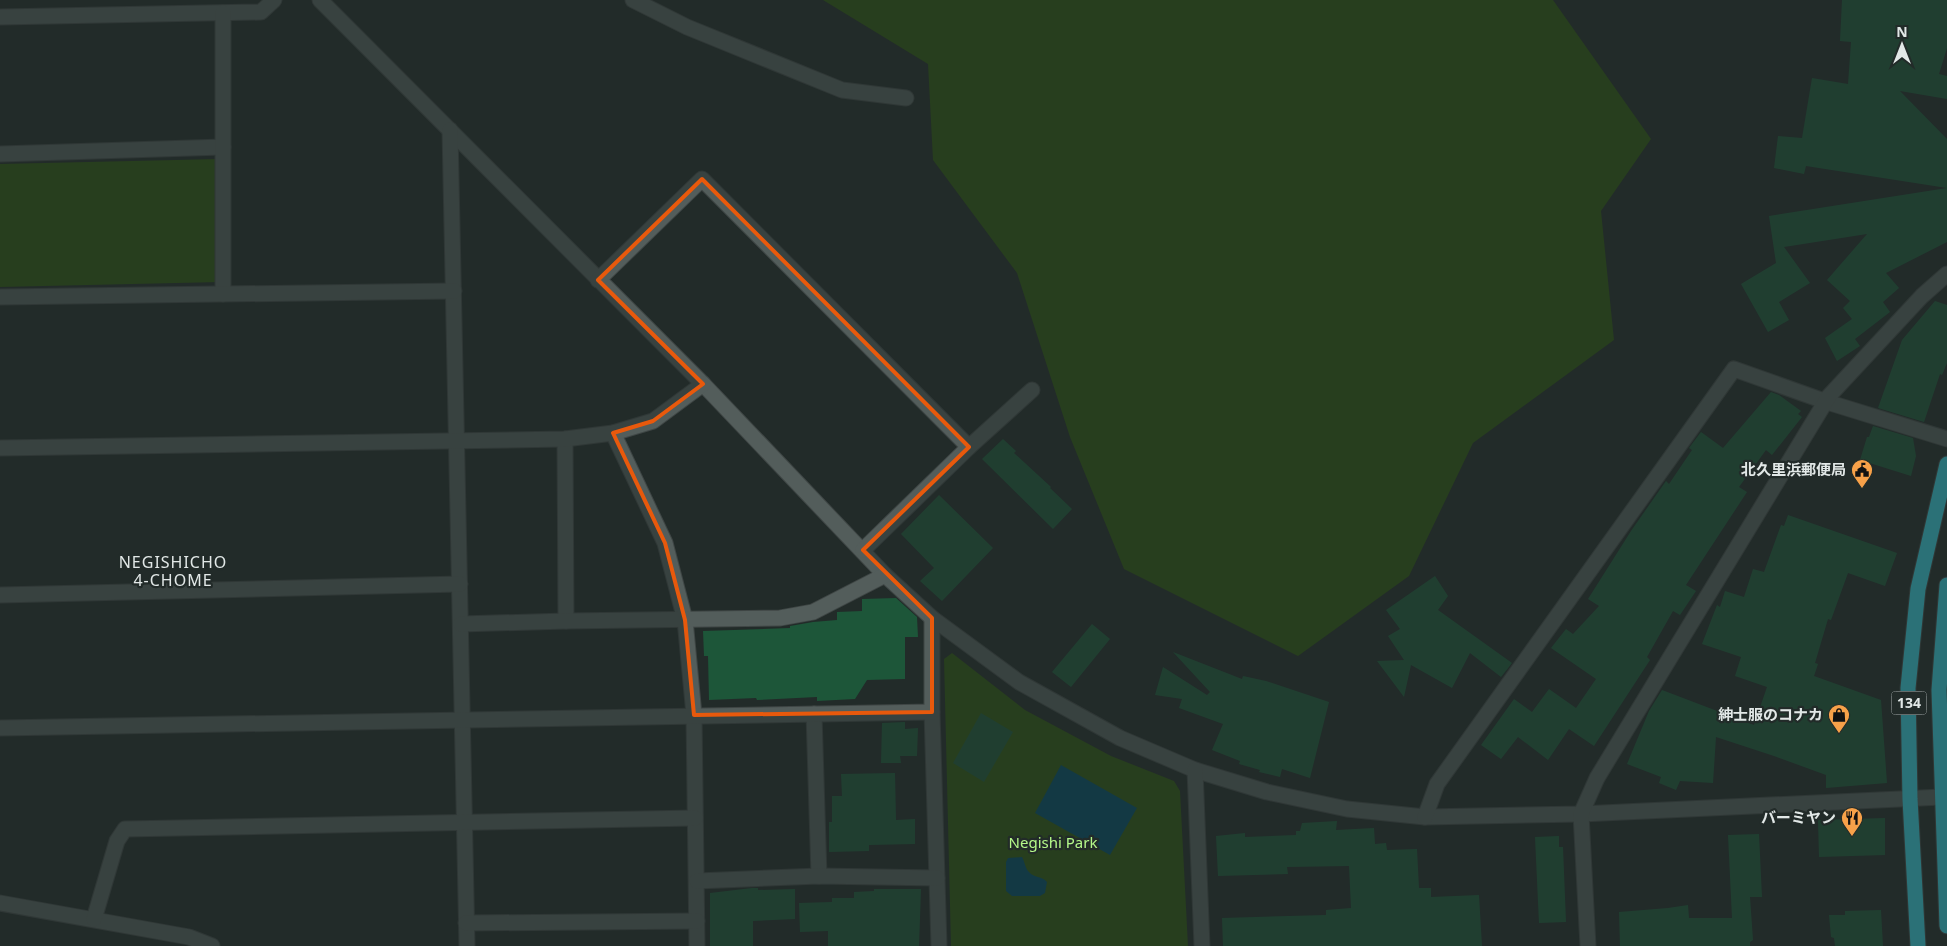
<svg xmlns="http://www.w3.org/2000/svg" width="1947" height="946" viewBox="0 0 1947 946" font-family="'Noto Sans','Noto Sans JP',sans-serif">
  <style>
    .green { fill: #2e5410 }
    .water { fill: #004b64 }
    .building { fill: #1d5639 }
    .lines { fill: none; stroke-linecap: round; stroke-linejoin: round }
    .minor-casing { stroke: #3f4645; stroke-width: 17 }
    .highway-casing { stroke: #3f4645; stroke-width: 17 }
    .minor { stroke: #535d5b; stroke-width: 15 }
    .highway { stroke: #35c6d5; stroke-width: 15 }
    .marked { fill: none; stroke: #e8590c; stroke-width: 4; stroke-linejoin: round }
    .labels { text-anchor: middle; stroke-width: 4.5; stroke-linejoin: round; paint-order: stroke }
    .shield { fill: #222b29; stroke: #a8afae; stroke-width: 1 }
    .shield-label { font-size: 14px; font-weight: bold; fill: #e2e8e7 }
    .poi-label { font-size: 15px; font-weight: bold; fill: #e2e8e7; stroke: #222b29; text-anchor: end }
    .park-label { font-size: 15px; fill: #b4f889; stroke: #222b29 }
    .neighbourhood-label { font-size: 16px; letter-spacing: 1px; fill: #e2e8e7; stroke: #222b29 }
  </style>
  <rect width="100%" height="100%" fill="#222b29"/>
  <g class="green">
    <path d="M823,0H1553L1651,139L1601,211L1614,340L1473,443L1409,576L1298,656L1124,569L1070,437L1017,273L933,160L928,64Z"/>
    <path d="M219,159L221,282L0,287V164Z"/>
    <path d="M952,653L1025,710L1111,756L1174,781L1180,791L1188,946H951L944,659Z"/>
  </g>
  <g class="water">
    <path d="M1061,765L1137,808L1110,855L1035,813Z"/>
    <path d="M1022,857C1025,862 1025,868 1029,872C1034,878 1042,876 1047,882L1045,893L1040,896H1012L1006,891V862L1008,858Z"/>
  </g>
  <g class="building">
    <path d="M1842,0H1947V48L1939,74L1947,76V99L1900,91L1947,139V188L1806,166L1804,174L1774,168L1778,136L1802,138L1812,78L1848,84L1851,42L1840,41Z"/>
    <path d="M1947,188V242L1886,273L1899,288L1883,302L1890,312L1855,339L1860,346L1837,361L1825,338L1852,319L1843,308L1850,301L1827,280L1867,234L1784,247L1810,283L1779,302L1789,320L1768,332L1741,284L1776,263L1769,216Z"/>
    <path d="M1935,301L1947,305V363L1942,375L1940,374L1924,422L1878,408L1902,340Z"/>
    <path d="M1771,392L1779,395L1801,411L1798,414L1802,417L1772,455L1766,450L1739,487L1747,492L1686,585L1696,591L1680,615L1673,611L1647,657L1650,660L1594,746L1569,729L1548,760L1518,737L1501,759L1481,745L1514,699L1532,712L1549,689L1576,708L1596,679L1551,648L1566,629L1573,634L1599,606L1588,599L1631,531L1666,481L1669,484L1692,450L1689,448L1701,432L1723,448Z"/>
    <path d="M1873,426L1913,438L1916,456L1911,476L1860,460L1867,437H1869Z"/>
    <path d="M1003,439L1016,451L1014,453L1051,487L1050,488L1072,509L1053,529L982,459Z"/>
    <path d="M939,495L993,548L942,601L920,581L934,568L901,534Z"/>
    <path d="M1788,515L1897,553L1885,586L1848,573L1831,620L1828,619L1815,663L1818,664L1814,676L1881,700L1887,783L1826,788V775L1774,756L1716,737L1713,783L1680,781L1676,790L1659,783L1661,777L1627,764L1649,711L1662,690L1754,725L1767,687L1735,676L1741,657L1702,644L1717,605L1720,607L1725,591L1744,597L1753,569L1764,572L1781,525L1784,526Z"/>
    <path d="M1435,576L1448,596L1438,610L1512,663L1501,677L1470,653L1452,688L1411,665L1404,697L1377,661L1404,660L1388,636L1400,629L1386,610Z"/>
    <path d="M896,598L917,617L918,637H905V679L867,680L855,699L817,701V697L757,700L756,698L709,700L708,656H704L703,631L790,628V626L813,622L837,620V612L862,611V599Z"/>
    <path d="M1092,624L1110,639L1071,687L1052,672Z"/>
    <path d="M1173,652L1242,679L1243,676L1266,681L1329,702L1310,778L1282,769L1280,777L1259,772L1260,770L1239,764L1240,761L1212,750L1223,724L1179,708L1182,699L1155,695L1163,667L1207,695L1210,692Z"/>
    <path d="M981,713L1013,732L984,782L953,763Z"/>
    <path d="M905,722V729L918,728L917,756H900L901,763H881L882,723Z"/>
    <path d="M895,773L896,820L915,819V844L869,845V851L829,852V822H832V796H842L841,774Z"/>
    <path d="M1885,818V855L1819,857L1818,820Z"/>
    <path d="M1337,821L1336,830L1374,828L1375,844L1386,843L1387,850L1417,849L1419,888H1431V897L1479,895L1482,946H1223L1222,918L1326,915V910L1351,908L1349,866L1287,867L1288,874L1218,876L1216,836L1245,833V837L1296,835V831H1300L1302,823Z"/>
    <path d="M1759,834L1762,897H1750L1753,940L1750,942V946H1620L1619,912L1668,908L1688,905L1689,918H1732L1728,835Z"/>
    <path d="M1559,836V847H1563L1566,922L1539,923L1535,837Z"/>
    <path d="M752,888H758V890L795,889V919L753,921V946H710V893Z"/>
    <path d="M874,889H921L919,946H828V931L800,932L799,903L832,902V898H854V892L874,891Z"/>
    <path d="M1881,910L1883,946H1835L1834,938L1831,937L1829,915H1845V911Z"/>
  </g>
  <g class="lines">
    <g class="minor-casing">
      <g id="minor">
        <path d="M320,0L703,384L885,575L932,618L1019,682L1120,738L1195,770L1267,792L1347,809L1425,817L1581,814L1942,797"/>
        <path d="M633,0L687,27L842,90L906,98"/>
        <path d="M0,17L261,12L274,0"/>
        <path d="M450,130L467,946"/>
        <path d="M0,154L223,147"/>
        <path d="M598,280L702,179L969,447L863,550"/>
        <path d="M223,294V13"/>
        <path d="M0,297L454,291"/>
        <path d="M613,433L665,543L685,620L694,715L697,946"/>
        <path d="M565,439L566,621"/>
        <path d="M969,447L1032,390"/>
        <path d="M0,448L565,439L613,433L653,421L703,384"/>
        <path d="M0,595L460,584"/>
        <path d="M461,624L566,621L780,618L813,612L885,575"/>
        <path d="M932,712L939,946"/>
        <path d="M814,714L819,876"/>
        <path d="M0,728L932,712V618"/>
        <path d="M1195,770L1202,946"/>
        <path d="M1425,817L1437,784L1734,369L1827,402L1947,439"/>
        <path d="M697,881L819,876L937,878"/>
        <path d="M0,903L189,937L212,946"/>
        <path d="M94,919L117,841L125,829L695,818"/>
        <path d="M466,923L697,921"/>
        <path d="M1588,946L1581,814L1597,778L1829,396L1922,296L1947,274"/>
      </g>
    </g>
    <g class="highway-casing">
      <g id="highway">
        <path d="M1947,585L1939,690L1947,926"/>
        <path d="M1918,946L1910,799L1908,688L1918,589L1947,464"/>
      </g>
    </g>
    <use href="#minor" class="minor"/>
    <use href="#highway" class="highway"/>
  </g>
  <path d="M0 0H1947V946H0ZM702,179L969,447L863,550L932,618V712L694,715L685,620L665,543L613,433L653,421L703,384L598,280Z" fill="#222b29" fill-opacity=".55" fill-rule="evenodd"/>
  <path class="marked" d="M702,179L969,447L863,550L932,618V712L694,715L685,620L665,543L613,433L653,421L703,384L598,280Z"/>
  <defs>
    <g id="civic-pin" transform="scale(1.125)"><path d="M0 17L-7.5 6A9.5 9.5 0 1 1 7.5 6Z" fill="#f7a149" stroke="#222b29"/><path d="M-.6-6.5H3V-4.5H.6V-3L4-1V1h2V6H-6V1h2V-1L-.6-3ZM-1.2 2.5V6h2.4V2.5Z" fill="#111"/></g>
    <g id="shop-pin" transform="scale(1.125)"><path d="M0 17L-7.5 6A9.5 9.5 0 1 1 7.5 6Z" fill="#f7a149" stroke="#222b29"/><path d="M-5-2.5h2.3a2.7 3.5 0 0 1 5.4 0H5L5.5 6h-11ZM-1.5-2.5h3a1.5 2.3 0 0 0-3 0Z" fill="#111"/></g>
    <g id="restaurant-pin" transform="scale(1.125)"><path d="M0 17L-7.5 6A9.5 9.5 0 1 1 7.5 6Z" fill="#f7a149" stroke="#222b29"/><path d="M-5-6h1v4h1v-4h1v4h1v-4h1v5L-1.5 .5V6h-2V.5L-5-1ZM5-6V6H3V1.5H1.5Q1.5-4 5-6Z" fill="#111"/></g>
  </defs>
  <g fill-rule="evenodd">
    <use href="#civic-pin" x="1862" y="470"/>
    <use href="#shop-pin" x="1839" y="715"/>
    <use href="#restaurant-pin" x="1852" y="818"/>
  </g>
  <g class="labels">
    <rect class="shield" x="1891.5" y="691.5" width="35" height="23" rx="4"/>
    <g class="shield-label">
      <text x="1909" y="708">134</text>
    </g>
    <g class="poi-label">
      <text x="1846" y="475">北久里浜郵便局</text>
      <text x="1823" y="720">紳士服のコナカ</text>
      <text x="1836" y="823">バーミヤン</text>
    </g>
    <g class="park-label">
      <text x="1053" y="848">Negishi Park</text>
    </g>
    <g class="neighbourhood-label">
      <text x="173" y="568">NEGISHICHO<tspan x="173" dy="18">4-CHOME</tspan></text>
    </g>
  </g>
  <g transform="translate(1902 45)" stroke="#222b29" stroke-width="4" paint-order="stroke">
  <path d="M0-4L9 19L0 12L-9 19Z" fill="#e2e8e7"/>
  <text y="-8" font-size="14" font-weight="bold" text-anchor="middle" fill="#e2e8e7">N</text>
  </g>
</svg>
